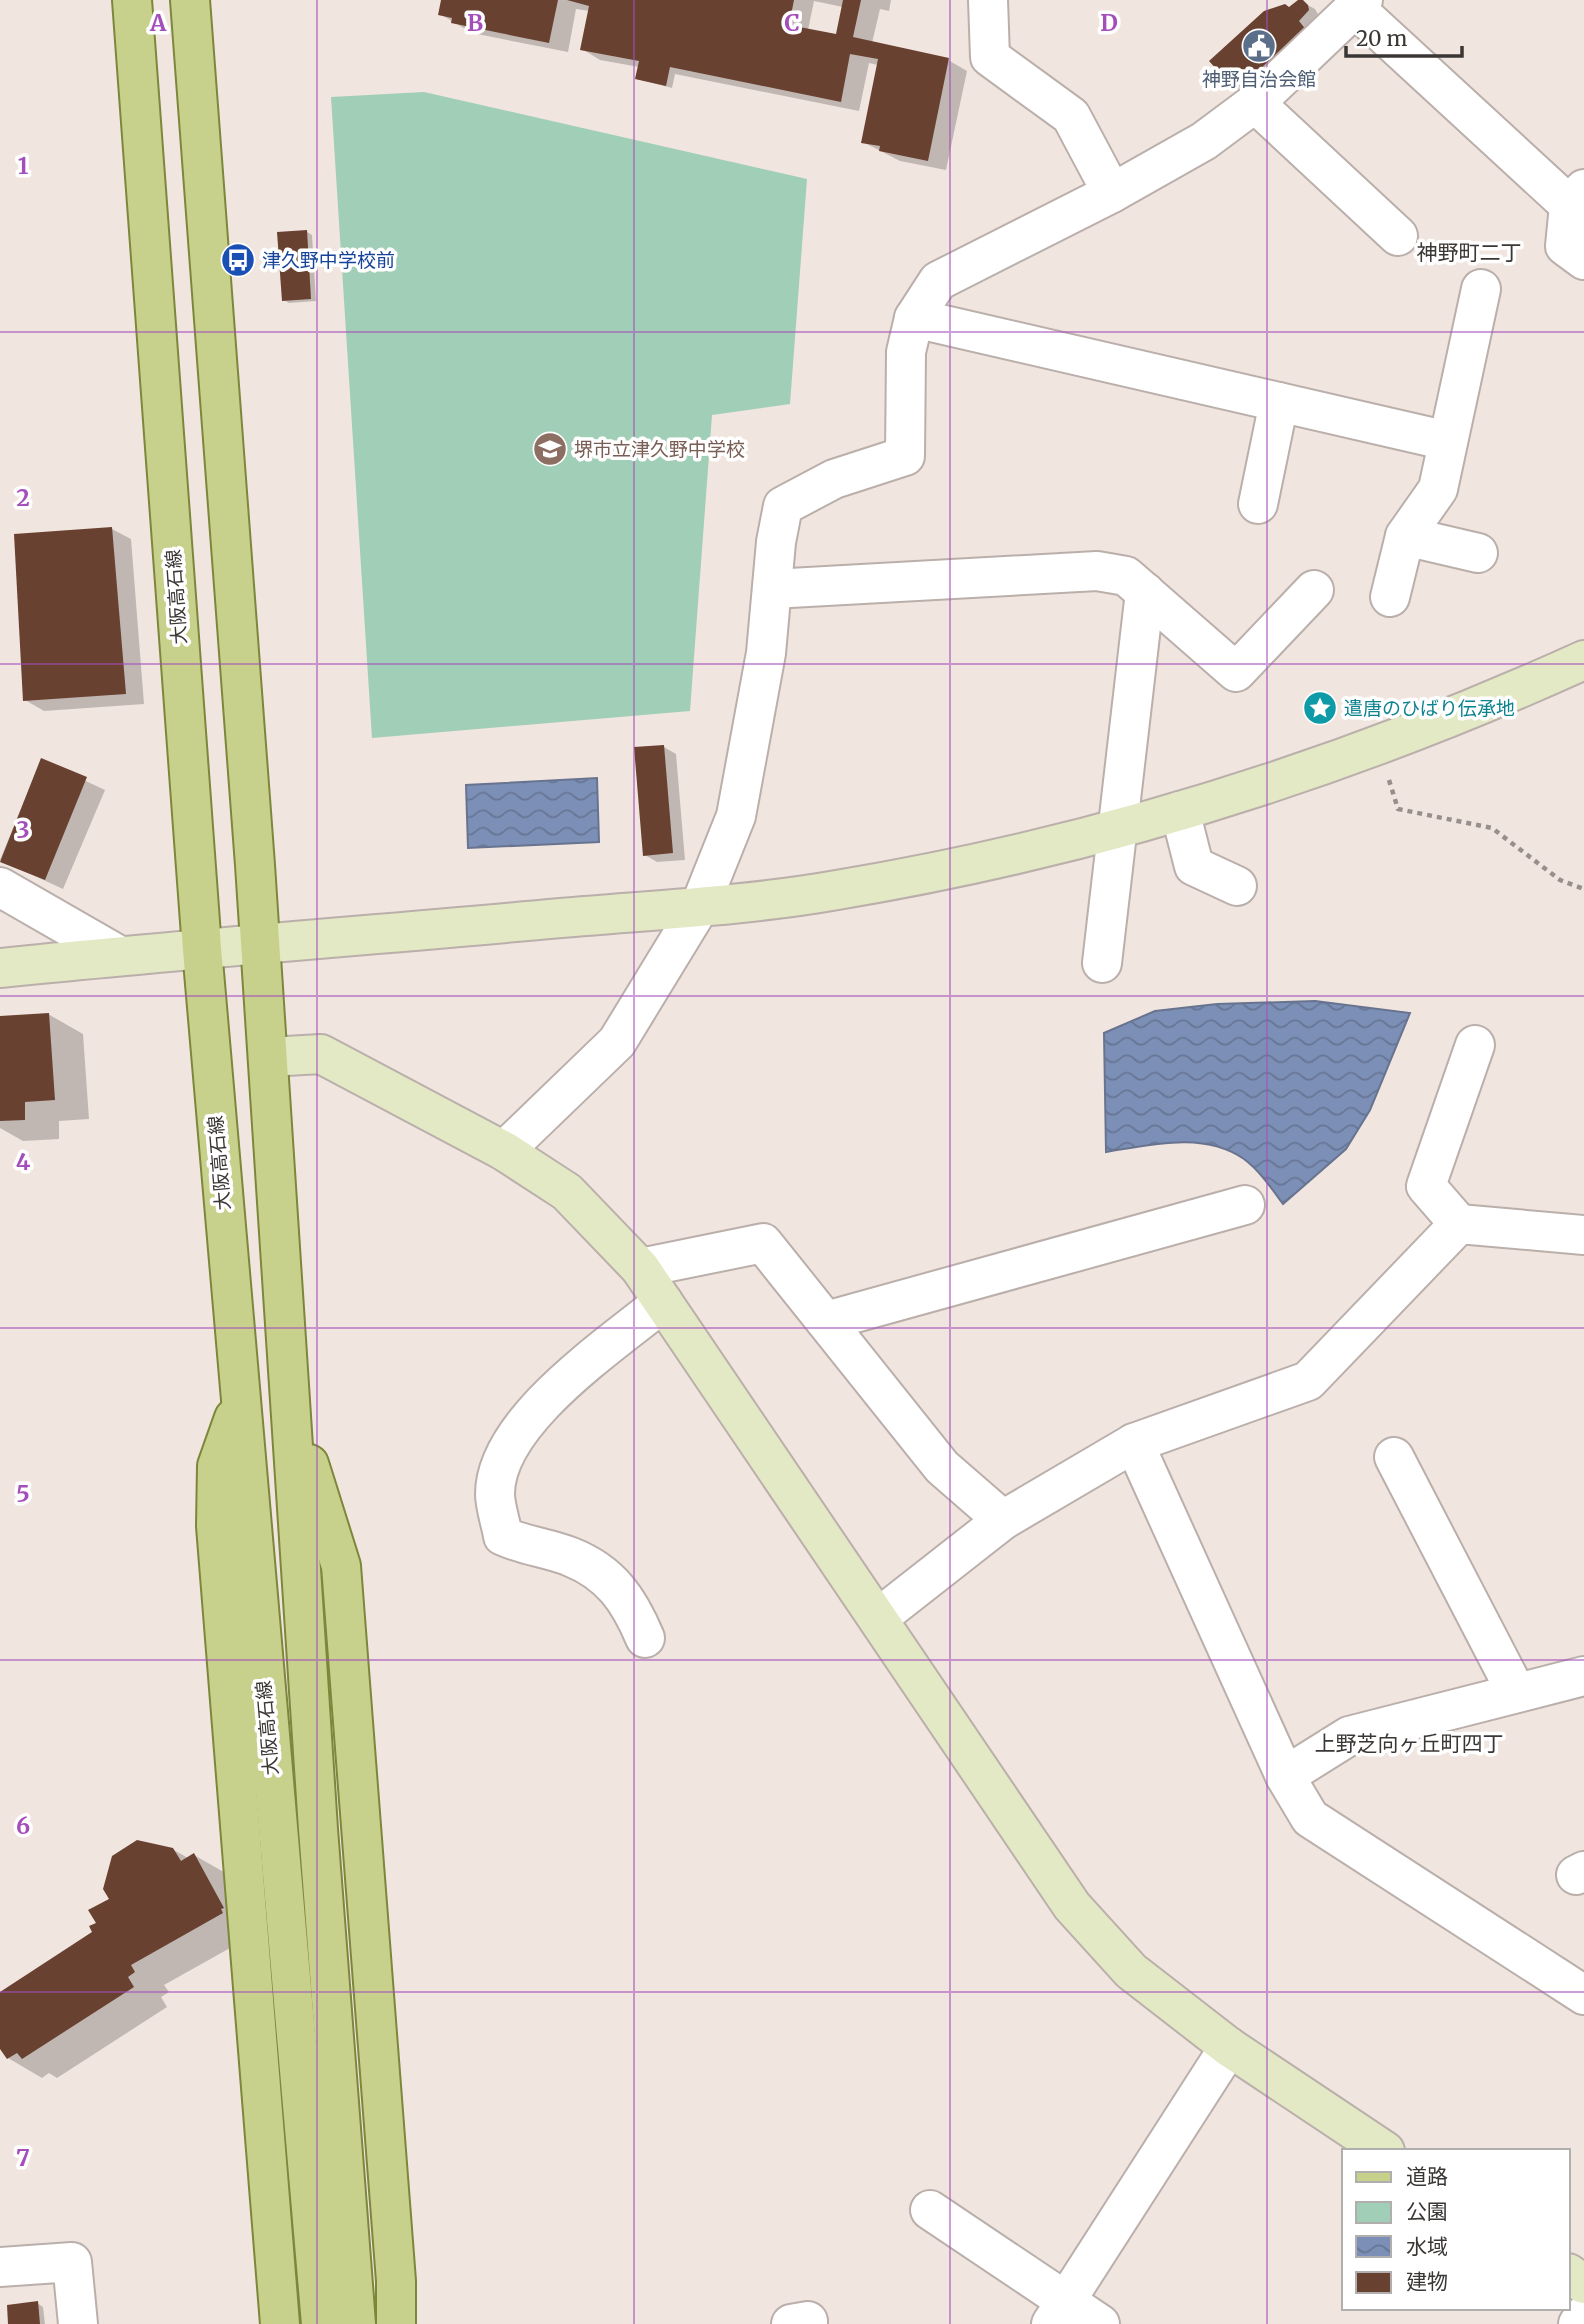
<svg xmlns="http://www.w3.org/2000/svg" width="1584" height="2324" viewBox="0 0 1584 2324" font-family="Merriweather,'Noto Sans JP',serif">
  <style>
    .green { fill: #a1ceb6 }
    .water { fill: url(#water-waves); stroke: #68748f; stroke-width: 2 }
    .shadow { fill: #0003; fill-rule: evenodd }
    .building { fill: #694130 }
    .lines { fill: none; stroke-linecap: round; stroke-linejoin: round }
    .street-casing { stroke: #baafaa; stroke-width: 42 }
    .secondary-casing { stroke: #baafaa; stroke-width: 42 }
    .primary-casing { stroke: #7d873b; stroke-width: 42 }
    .path { stroke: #978f8b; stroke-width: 4.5; stroke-dasharray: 5 5; stroke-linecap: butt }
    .street { stroke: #fff; stroke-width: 38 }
    .secondary { stroke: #e3e8c5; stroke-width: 38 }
    .primary { stroke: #c7d18c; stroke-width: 38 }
    .grid { fill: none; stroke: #a44ebb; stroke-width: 2; stroke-opacity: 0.55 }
    .labels { text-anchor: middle; stroke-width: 7; stroke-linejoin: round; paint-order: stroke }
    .service-label { font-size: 19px; fill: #4e5e75; stroke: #fff }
    .transit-label { font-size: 19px; fill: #164399; stroke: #fff; text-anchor: start }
    .education-label { font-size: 19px; fill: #785e54; stroke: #fff; text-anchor: start }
    .street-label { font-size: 19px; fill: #3a3634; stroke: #fff }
    .culture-label { font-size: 19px; fill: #0d838f; stroke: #fff; text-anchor: start }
    .neighbourhood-label { font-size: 21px; fill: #3a3634; stroke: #fff }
    .grid-label { font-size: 23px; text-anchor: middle; font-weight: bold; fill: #a44ebb; stroke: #fff; stroke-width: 7; stroke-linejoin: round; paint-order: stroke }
  </style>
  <defs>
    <pattern id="water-waves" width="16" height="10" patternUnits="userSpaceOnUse" patternTransform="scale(1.75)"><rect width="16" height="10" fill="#7c8fb6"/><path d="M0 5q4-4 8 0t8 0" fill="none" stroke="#677695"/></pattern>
  </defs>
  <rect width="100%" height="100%" fill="#f1e5e0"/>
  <path class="green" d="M424,92L807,179L790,404L712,415L690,711L372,738L331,97Z"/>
  <g class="water">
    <path d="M597,778L599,842L468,848L466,785Z"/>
    <path d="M1315,1001L1410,1013L1370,1110L1346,1149L1283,1204C1272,1189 1260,1171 1244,1159C1204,1131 1150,1145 1106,1152L1104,1033L1155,1011L1217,1004Z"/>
  </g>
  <g class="shadow">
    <path d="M443,0H891L889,11L880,9L872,43L948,60L967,71L946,170L900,161L863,142L878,65L869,63L859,111L675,74L672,88L637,79L639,67L600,60L582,49L590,11L576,9L568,52L472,33L440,14ZM814,1L843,7L837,36L808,30Z"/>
    <path d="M1302,2L1315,9L1320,18L1247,94L1235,87L1290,9Z"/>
    <path d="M307,232L312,235L316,301L289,303L284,300Z"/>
    <path d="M112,529L131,539L144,704L44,711L25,700Z"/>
    <path d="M664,747L676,754L685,860L657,862L645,855Z"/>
    <path d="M41,760L105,790L63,889L0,860Z"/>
    <path d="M48,1014L83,1034L89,1119L59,1121V1139L23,1141L0,1128V1018Z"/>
    <path d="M172,1849L188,1858L194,1855L229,1875L257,1933L164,1985L169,1992L161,1997L167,2007L57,2078L49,2073L42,2078L8,2058L0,2046V1994L95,1933L111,1899Z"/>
    <path d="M37,2303L43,2307L45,2324H10Z"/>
  </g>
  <g class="building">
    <path d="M441,0H558L549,43L451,23L452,18L438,15Z"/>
    <path d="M567,0H794L789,25L836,34L843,0H861L853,37L949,58L928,161L879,151L880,146L861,143L878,59L850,54L841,102L670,67L666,86L635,79L639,61L580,50L589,6Z"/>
    <path d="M1298,0H1303L1308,5L1309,10L1299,21L1307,31L1245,92L1239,85L1234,89L1209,61L1264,11L1285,4L1289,7Z"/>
    <path d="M307,230L311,299L282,301L277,232Z"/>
    <path d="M112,527L126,694L23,701L14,534Z"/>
    <path d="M664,745L673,853L643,856L634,747Z"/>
    <path d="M41,758L87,777L45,880L0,862Z"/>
    <path d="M49,1013L55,1100L25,1102V1120L0,1121V1016Z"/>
    <path d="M137,1840L173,1848L181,1861L194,1853L224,1908L221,1909L223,1913L131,1965L135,1972L128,1977L134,1987L22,2059L17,2053L7,2059L0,2049V1992L92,1932L89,1926L96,1923L88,1910L109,1899L103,1889L112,1856Z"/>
    <path d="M38,2301L40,2324H8L7,2305Z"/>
  </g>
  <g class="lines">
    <g class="street-casing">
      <g id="street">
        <path d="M988,0L990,57L1071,116L1112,193"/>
        <path d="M1355,8L1569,205L1584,189"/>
        <path d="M1255,103L1398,236"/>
        <path d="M1569,205L1565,246L1584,260"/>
        <path d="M914,318L1448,441"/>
        <path d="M1258,504L1279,402"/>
        <path d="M1405,536L1478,553"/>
        <path d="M772,589L1097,571L1126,576L1236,672L1314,590"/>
        <path d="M1390,597L1405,536L1438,489L1481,289"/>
        <path d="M1180,811L1194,866L1237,886"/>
        <path d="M0,887L120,956"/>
        <path d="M1102,963L1145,592"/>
        <path d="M504,1151L617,1042L700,906L736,816L766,653L776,542L783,506L834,479L905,456L906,352L914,318L938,281L1112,193L1204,141L1255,103L1363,0"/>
        <path d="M1459,1224L1426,1186L1475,1045"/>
        <path d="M640,1268L763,1243L942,1467L1003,1520"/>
        <path d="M826,1321L1245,1205"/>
        <path d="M1134,1443L1285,1776L1310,1818L1584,1995"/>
        <path d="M1394,1457L1516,1692"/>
        <path d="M878,1618L1003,1520L1134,1443L1308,1381L1459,1224L1584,1235"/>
        <path d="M645,1638C629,1600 611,1573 571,1557C549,1548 525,1546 503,1536C501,1523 495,1507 495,1494C495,1421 611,1345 663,1302"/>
        <path d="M1285,1776L1349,1736L1584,1676"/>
        <path d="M1576,1875L1584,1871"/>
        <path d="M930,2210L1100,2324"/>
        <path d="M0,2267L72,2262L78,2324"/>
        <path d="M791,2324L808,2321V2324"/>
        <path d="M1051,2324L1229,2047"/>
        <path d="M1578,2324L1584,2315"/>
      </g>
    </g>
    <g class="secondary-casing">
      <g id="secondary">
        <path d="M0,968C187,949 374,935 561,918C653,910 746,906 837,890C1096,847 1346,768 1584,660"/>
        <path d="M269,1057L321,1054L504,1151L567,1192L640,1268L1072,1906L1131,1971L1229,2047L1385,2151"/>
        <path d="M1568,2273L1584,2284"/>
      </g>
    </g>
    <g class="primary-casing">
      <g id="primary">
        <path d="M132,0L202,949L321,2324"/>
        <path d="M190,0L255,865L318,1829L356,2324"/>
        <path d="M234,1418L217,1466L216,1526L280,2324"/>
        <path d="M309,1464L341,1566L396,2281V2324"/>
      </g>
    </g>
    <path class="path" d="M1389,780L1398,809L1492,828L1560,880L1584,889"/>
    <use href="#street" class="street"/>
    <use href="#secondary" class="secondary"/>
    <use href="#primary" class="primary"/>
  </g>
  <path class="grid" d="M317,0V2324M634,0V2324M950,0V2324M1267,0V2324M0,332H1584M0,664H1584M0,996H1584M0,1328H1584M0,1660H1584M0,1992H1584"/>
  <defs>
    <g id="civic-disc" transform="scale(1.75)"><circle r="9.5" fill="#5c6f8a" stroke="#fff"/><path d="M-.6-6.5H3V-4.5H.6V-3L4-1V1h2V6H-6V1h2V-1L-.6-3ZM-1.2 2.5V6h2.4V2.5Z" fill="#fff"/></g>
    <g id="bus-disc" transform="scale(1.75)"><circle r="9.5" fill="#1a4fb4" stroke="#fff"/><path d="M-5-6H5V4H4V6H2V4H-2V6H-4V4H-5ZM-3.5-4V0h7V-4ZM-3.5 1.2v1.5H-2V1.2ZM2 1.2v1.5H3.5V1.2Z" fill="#fff"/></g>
    <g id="school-disc" transform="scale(1.75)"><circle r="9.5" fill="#8d6e63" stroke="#fff"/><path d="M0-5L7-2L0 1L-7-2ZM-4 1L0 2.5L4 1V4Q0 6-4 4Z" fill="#fff"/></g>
    <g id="sight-disc" transform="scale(1.75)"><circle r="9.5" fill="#0f9aa8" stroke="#fff"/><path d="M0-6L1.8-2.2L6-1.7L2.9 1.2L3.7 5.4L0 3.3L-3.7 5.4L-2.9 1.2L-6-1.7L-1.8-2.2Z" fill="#fff"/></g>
  </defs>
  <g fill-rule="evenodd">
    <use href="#civic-disc" x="1259" y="46"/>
    <use href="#bus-disc" x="238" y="260"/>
    <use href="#school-disc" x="550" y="449"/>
    <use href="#sight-disc" x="1320" y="708"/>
  </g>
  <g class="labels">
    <g class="service-label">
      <text x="1259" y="86">神野自治会館</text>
    </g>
    <g class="transit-label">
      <text x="262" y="267">津久野中学校前</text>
    </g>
    <g class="education-label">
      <text x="574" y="456">堺市立津久野中学校</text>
    </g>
    <g class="street-label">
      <text transform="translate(176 597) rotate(-94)" y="7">大阪高石線</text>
      <text transform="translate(219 1163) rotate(-95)" y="7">大阪高石線</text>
      <text transform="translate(267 1728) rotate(-95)" y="7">大阪高石線</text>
    </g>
    <g class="culture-label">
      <text x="1344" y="715">遣唐のひばり伝承地</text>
    </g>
    <g class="neighbourhood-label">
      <text x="1469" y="260">神野町二丁</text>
      <text x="1409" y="1751">上野芝向ヶ丘町四丁</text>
    </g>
  </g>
  <g class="grid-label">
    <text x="158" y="31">A</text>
    <text x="475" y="31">B</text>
    <text x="792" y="31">C</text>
    <text x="1109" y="31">D</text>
    <text x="23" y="174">1</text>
    <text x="23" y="506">2</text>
    <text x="23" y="838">3</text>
    <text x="23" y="1170">4</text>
    <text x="23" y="1502">5</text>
    <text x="23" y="1834">6</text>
    <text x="23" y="2166">7</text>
  </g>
  <rect x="1342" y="2149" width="228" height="161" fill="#ffffff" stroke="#b0afae" stroke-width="2"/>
  <rect x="1356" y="2172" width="35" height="10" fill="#c7d18c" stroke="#b0afae" stroke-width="2"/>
  <text x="1406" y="2184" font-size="21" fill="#3a3634">道路</text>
  <rect x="1356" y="2202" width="35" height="21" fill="#a1ceb6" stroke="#b0afae" stroke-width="2"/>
  <text x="1406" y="2219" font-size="21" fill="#3a3634">公園</text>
  <rect x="1356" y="2236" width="35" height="21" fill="url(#water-waves)" stroke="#b0afae" stroke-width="2"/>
  <text x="1406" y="2254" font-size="21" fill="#3a3634">水域</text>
  <rect x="1356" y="2272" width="35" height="21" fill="#694130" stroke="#b0afae" stroke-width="2"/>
  <text x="1406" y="2289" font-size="21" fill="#3a3634">建物</text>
  <path d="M1346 46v10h116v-10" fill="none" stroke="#3a3634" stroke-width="3.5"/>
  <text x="1356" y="46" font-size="21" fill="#3a3634" stroke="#ffffff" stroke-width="5" paint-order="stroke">20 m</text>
</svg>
